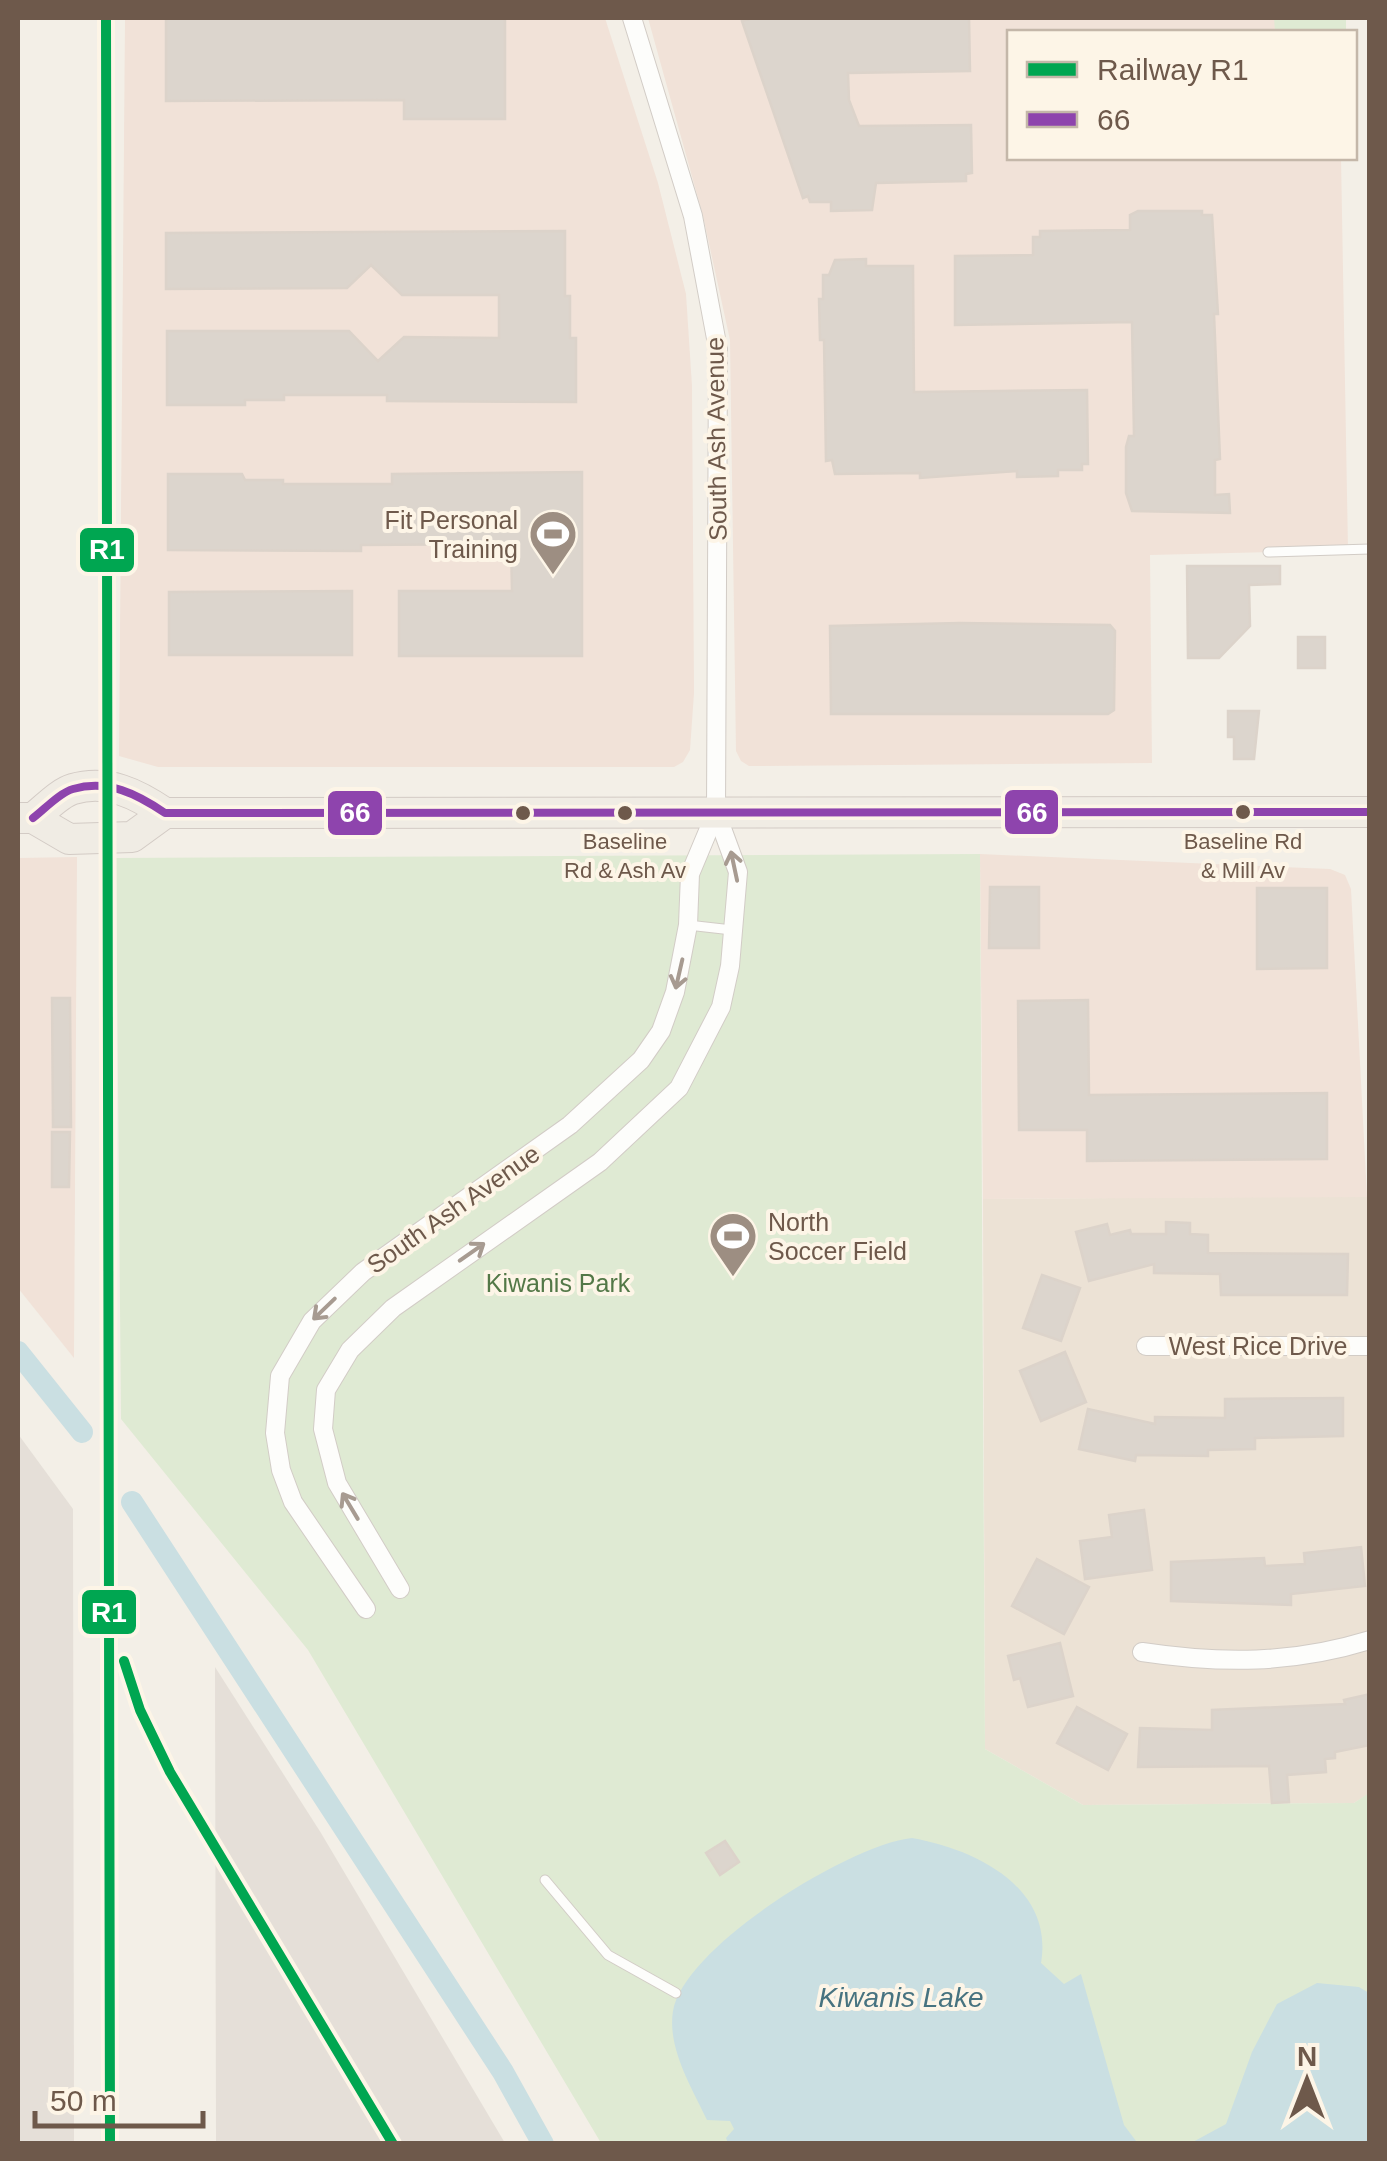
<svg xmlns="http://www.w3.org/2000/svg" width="1387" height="2161" viewBox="0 0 1387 2161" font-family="Helvetica,sans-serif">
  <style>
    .residential { fill: #ece2d5 }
    .commercial { fill: #f1e2d8 }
    .industrial { fill: #e5dfd8 }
    .green { fill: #dfead3 }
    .water { fill: #cadfe2 }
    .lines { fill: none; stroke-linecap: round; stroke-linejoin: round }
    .canal { stroke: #cadfe2; stroke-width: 22 }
    .building { fill: #dcd5cd; stroke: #dcd3ca; stroke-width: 2.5 }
    .service-casing { stroke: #d2ccc6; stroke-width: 11 }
    .minor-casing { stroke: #d2ccc6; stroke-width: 20 }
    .primary-casing { stroke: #d3cbc5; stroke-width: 32 }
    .service { stroke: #fdfdfb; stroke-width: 9 }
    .minor { stroke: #fdfdfb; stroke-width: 18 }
    .primary { stroke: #f0ece4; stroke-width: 30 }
    .bus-1-casing { stroke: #fdf5e7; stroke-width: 15 }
    .bus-1 { stroke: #8e44ad; stroke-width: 8 }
    .rail-1-casing { stroke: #fdf5e7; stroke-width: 18 }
    .rail-1 { stroke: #00a651; stroke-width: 10 }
    .oneway { stroke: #a79b91 }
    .bus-dot { fill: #6e594b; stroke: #fdf5e7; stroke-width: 4 }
    .labels { text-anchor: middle; stroke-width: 8; stroke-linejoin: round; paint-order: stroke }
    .bus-label { font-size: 22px; fill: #6e594b; stroke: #fdf5e7 }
    .street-label { font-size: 25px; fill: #6e594b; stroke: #fdf5e7 }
    .poi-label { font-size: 25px; fill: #6e594b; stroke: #fdf5e7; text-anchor: end }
    .park-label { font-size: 25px; fill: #537847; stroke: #fdf5e7 }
    .water-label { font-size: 28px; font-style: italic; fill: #477380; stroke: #fdf5e7 }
    .line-badge { stroke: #fdf5e7; stroke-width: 4 }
    .badge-label { font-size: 28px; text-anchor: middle; font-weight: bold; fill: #fff }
  </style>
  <rect width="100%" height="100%" fill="#f3efe7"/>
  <path class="residential" d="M1369,1196L1370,1793L1354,1803L1083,1805L985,1749L983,1199Z"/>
  <g class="commercial">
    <path d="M125,18H605L658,183L686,294L692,386L694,693L690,750L683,762L674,767H158L119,756Z"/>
    <path d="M648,18H1340V32H1009V158H1341L1348,550L1150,555L1152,763L749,766L741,761L736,751L730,340L703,216Z"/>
    <path d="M980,854L1330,869L1345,875L1351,889L1367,1197L983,1199Z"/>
    <path d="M77,857L74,1358L18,1288V858Z"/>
  </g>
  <g class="industrial">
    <path d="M18,1434L73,1509L74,2143H18Z"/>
    <path d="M215,1667L321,1833L505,2143H216Z"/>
  </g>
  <g class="green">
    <path d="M1274,18H1346V32H1275Z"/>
    <path d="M980,854L985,1749L1083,1805L1354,1803L1369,1793V2143H601L308,1650L121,1419L116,858Z"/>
  </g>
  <g class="water">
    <path d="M912,1838C975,1849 1054,1887 1041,1963L1064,1984L1081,1974L1124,2125L1136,2141L1150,2143H728L726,2138L734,2129L730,2121L707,2120C692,2088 667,2048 673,2011C684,1946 851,1844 912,1838Z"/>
    <path d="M1317,1983L1359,1987L1369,1993V2143H1191L1226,2124L1252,2052L1277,2004Z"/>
  </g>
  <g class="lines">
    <g class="canal">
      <path d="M18,1352L82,1432"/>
      <path d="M132,1502L503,2072L543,2144"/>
    </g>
  </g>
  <g class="building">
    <path d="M166,18H505V119H404V100L166,101Z"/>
    <path d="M753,18H969L970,71L848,73L849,100L859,126L971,125L972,173L966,174V181L876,183L872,210L831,211V202H810L808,196L803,198L742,21Z"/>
    <path d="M1138,211H1202V215H1212L1218,314H1214L1220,459L1215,460V495L1229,494L1230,513L1132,511L1126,493V447L1129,436H1134L1132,322L955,325V256L1033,255V237H1040V231L1130,230V215Z"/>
    <path d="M565,231V296H570V338H576V402L387,401V395H284V400H245V405H167V331H349L378,361L404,337L499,338V295H402L371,265L347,288L166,289V233Z"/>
    <path d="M866,259V266H913L914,392L1087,390L1088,464H1082V470H1058V476L1017,477V471L920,478V473L835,474L832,460L826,461L824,340H820L819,299H823V275H829L835,260Z"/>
    <path d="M582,472V656H399V591H512L511,544L361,545V551L168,550V474H242L245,480H283V484H392V474Z"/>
    <path d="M1187,566H1280V584L1249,585L1250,626L1219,658H1188Z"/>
    <path d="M352,591V655H169V592Z"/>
    <path d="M960,623L1110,625L1115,631L1114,710L1108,714H831L830,626Z"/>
    <rect x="1298" y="637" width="27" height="31"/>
    <path d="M1228,711H1259L1254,759H1234V737H1228Z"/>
    <path d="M990,887H1039V948H989Z"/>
    <path d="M1257,888H1327V968L1257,969Z"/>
    <path d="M52,998H70L71,1127H53Z"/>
    <path d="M1088,1000L1089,1095L1327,1093V1159L1087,1161V1130H1019L1018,1001Z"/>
    <path d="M52,1132H70L69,1187H52Z"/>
    <path d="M1166,1222L1190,1223V1234L1208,1235V1253L1348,1254L1347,1295H1221L1220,1274L1154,1273V1264L1089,1281L1076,1232L1107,1224L1110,1235L1130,1230L1131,1234H1166Z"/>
    <path d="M1042,1275L1080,1288L1061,1341L1023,1328Z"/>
    <path d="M1065,1352L1086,1402L1041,1421L1020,1371Z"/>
    <path d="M1343,1398V1436L1255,1438V1449L1208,1450V1456L1136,1455L1135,1461L1079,1449L1088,1409L1155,1424V1417L1225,1418V1399Z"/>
    <path d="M1144,1510L1152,1570L1085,1579L1080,1541L1112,1537L1109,1515Z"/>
    <path d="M1361,1547L1365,1586L1291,1594V1605L1171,1601V1562L1264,1558L1265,1566L1305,1564L1304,1553Z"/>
    <path d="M1037,1559L1089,1587L1064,1634L1012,1606Z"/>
    <path d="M1060,1643L1073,1696L1028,1707L1020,1678L1014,1680L1008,1656Z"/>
    <path d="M1370,1694V1745L1335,1752V1758L1325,1759L1326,1772L1287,1775L1289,1802L1272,1803L1269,1766L1138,1767L1140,1728L1212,1730V1710L1345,1704L1344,1700Z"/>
    <path d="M1077,1707L1127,1734L1108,1770L1057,1743Z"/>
    <path d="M725,1841L739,1862L720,1875L706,1853Z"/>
  </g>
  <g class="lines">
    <g class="service-casing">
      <g id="service">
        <path d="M1268,552L1370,549"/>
        <path d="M688,925L732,930"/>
        <path d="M545,1880L608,1955L676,1993"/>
      </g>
    </g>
    <g class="minor-casing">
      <g id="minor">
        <path d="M1146,1346H1370"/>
        <path d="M400,1589L337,1483L323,1429L326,1390L350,1350L393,1308L600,1162L679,1088L721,1007L730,966L738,872L716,812L718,349L693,216L632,18"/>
        <path d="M366,1609L293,1502L281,1470L275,1433L280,1376L312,1321L363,1272L570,1125L641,1060L661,1031L675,992L688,925L690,874L716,812"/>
        <path d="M1142,1652C1222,1664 1292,1664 1370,1640"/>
      </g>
    </g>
    <g class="primary-casing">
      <g id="primary">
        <path d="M18,818H33L69,839L132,837L165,813"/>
        <path d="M33,818C44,810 59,793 73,789C108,779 137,794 165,813L1370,812"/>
      </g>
    </g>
    <use href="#service" class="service"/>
    <use href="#minor" class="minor"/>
    <use href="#primary" class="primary"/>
    <g class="bus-1-casing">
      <path id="bus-1" d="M33,818C44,810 59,793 73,789C108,779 137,794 165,813L1370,812"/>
    </g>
    <use href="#bus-1" class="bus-1"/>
    <g class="rail-1-casing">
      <g id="rail-1">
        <path d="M106,18L110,2144"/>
        <path d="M124,1661L140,1710L170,1772L393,2144"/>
      </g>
    </g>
    <use href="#rail-1" class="rail-1"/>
  </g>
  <defs><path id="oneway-shaft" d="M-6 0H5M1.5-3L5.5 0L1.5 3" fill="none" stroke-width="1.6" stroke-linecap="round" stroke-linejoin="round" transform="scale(2.5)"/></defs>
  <g class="oneway">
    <use href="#oneway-shaft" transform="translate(734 866) rotate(-102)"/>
    <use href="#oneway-shaft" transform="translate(679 974) rotate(103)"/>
    <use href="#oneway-shaft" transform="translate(472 1252) rotate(-35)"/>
    <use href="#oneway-shaft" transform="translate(324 1309) rotate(136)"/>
    <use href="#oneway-shaft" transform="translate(350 1506) rotate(-121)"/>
  </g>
  <defs>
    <g id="stadium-pin" transform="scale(2.5)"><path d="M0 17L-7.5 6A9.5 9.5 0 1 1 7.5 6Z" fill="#9d8e82" stroke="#fdf5e7"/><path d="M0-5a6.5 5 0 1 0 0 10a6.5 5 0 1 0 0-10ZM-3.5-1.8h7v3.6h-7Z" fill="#fff"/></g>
  </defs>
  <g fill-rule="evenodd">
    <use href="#stadium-pin" x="553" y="534"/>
    <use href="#stadium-pin" x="733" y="1236"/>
  </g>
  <g class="bus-dot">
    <circle cx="1243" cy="812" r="9"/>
    <circle cx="523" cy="813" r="9"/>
    <circle cx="625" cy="813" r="9"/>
  </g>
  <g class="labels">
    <g class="bus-label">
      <text x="625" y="849">Baseline<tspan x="625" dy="29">Rd &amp; Ash Av</tspan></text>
      <text x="1243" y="849">Baseline Rd<tspan x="1243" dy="29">&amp; Mill Av</tspan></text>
    </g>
    <g class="street-label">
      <text transform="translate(716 439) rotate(-91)" y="9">South Ash Avenue</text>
      <text transform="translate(453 1209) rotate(-35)" y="9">South Ash Avenue</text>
      <text x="1258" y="1355">West Rice Drive</text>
    </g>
    <g class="poi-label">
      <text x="518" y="529">Fit Personal<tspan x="518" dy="29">Training</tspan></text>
      <text x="768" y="1231" text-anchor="start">North<tspan x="768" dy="29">Soccer Field</tspan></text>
    </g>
    <g class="park-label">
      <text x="558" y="1292">Kiwanis Park</text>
    </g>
    <g class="water-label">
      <text x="901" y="2007">Kiwanis Lake</text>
    </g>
  </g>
  <g class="line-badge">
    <rect x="78" y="526" width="58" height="48" rx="10" fill="#00a651"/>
    <rect x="1003" y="788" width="57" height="48" rx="10" fill="#8e44ad"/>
    <rect x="326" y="789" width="58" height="48" rx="10" fill="#8e44ad"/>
    <rect x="80" y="1588" width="58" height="48" rx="10" fill="#00a651"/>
  </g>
  <g class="badge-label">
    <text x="107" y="559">R1</text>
    <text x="1032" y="822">66</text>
    <text x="355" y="822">66</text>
    <text x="109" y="1622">R1</text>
  </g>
  <rect width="1387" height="2161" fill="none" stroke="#6e594b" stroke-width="40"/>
  <rect x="1007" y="30" width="350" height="130" fill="#fdf5e7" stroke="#c4b7a9" stroke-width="2.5"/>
  <rect x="1027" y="62" width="50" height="15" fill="#00a651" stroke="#c4b7a9" stroke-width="2.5"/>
  <text x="1097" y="80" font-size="30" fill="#6e594b">Railway R1</text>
  <rect x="1027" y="112" width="50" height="15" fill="#8e44ad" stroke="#c4b7a9" stroke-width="2.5"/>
  <text x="1097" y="130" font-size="30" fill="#6e594b">66</text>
  <g transform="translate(1307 2081)" stroke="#fdf5e7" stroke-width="8" paint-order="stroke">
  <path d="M0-8L18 38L0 25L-18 38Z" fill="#6e594b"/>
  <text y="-15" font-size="28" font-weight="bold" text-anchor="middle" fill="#6e594b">N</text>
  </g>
  <path d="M35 2111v15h168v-15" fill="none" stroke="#6e594b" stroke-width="5"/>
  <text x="50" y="2111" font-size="30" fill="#6e594b" stroke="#fdf5e7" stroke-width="8" paint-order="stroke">50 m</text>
</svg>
